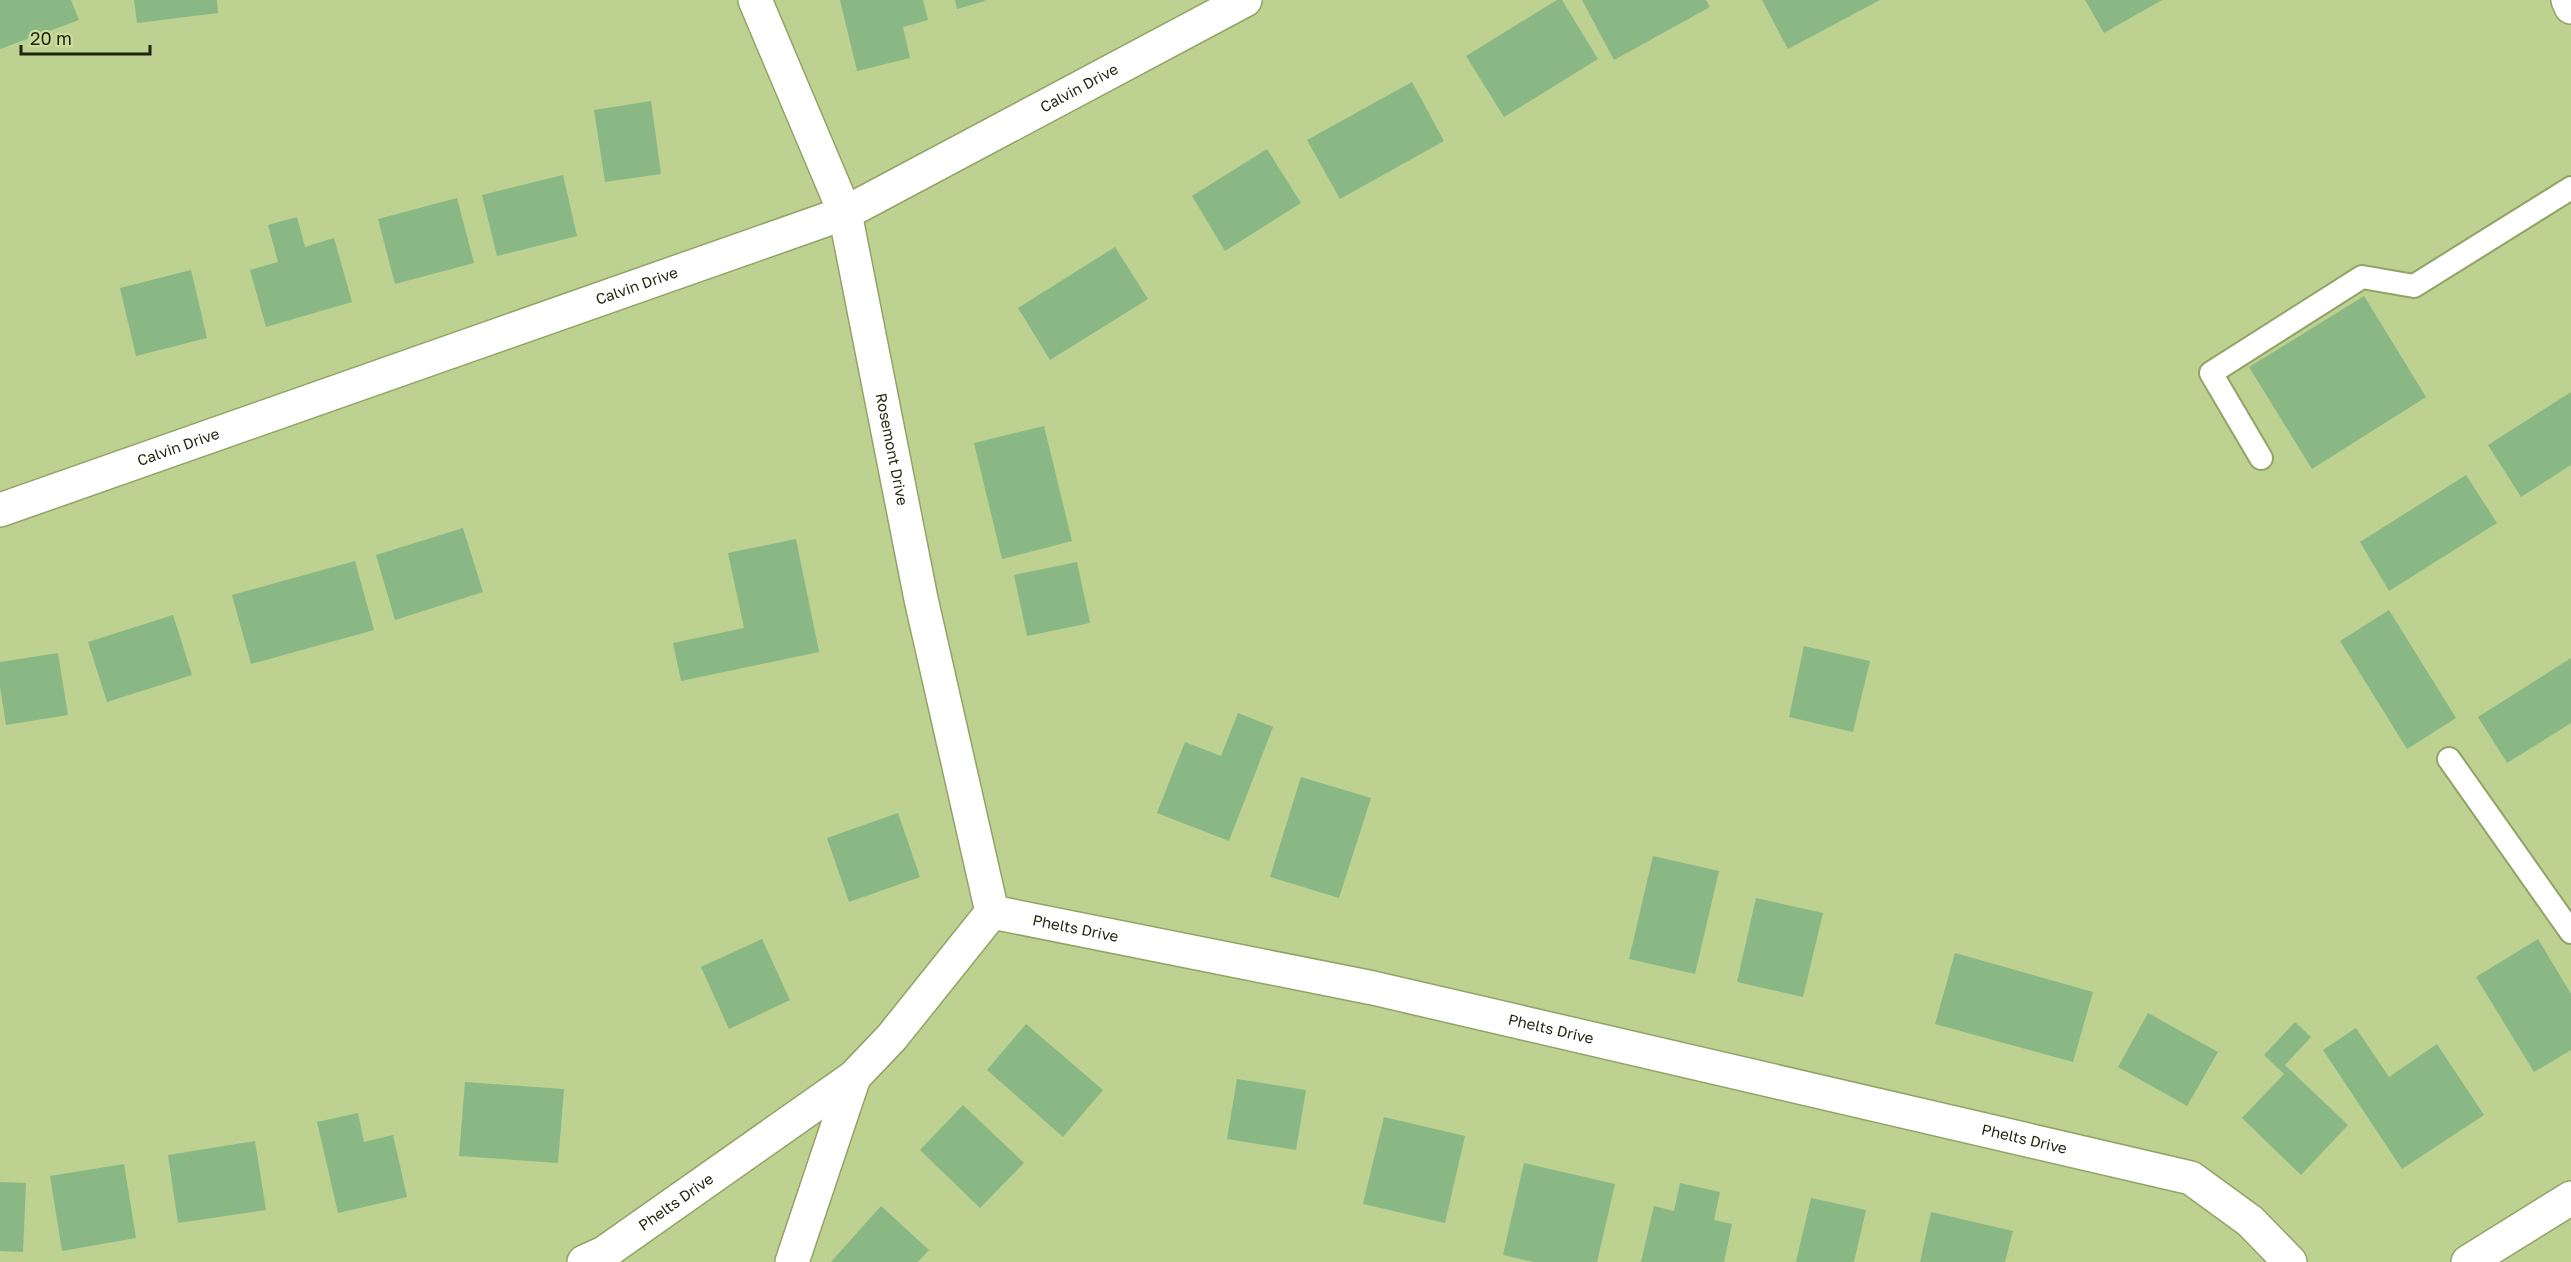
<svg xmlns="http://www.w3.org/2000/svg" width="2571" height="1262" viewBox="0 0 2571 1262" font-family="'Golos Text',sans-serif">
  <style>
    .building { fill: #8ab885 }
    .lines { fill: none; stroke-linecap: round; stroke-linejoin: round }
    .lane-casing { stroke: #91a466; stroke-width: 26 }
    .street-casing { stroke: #91a466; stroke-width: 36 }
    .secondary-casing { stroke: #91a466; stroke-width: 36 }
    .lane { stroke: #fff; stroke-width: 22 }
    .street { stroke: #fff; stroke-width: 33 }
    .secondary { stroke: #fff; stroke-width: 33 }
    .labels { text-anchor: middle; stroke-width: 6; stroke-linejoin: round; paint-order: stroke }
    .street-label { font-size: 15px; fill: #1e250c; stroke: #cade9e }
  </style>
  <rect width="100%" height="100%" fill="#bdd191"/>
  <g class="building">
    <path d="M0,0H71L79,20L0,49Z"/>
    <path d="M134,0H217L218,13L137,23Z"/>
    <path d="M840,0H923L928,20L903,27L910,58L857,71Z"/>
    <path d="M955,0H984L985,1L957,9Z"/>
    <path d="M1557,0H1562L1598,59L1504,117L1466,56Z"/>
    <path d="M1582,0H1706L1710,7L1614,60Z"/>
    <path d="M1762,0H1880L1788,49Z"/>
    <path d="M2085,0H2162L2104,33Z"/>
    <path d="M1412,82L1444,141L1340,199L1307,140Z"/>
    <path d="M651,101L661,174L605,182L594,110Z"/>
    <path d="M1267,149L1301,203L1225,251L1192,196Z"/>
    <path d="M563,175L577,236L497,256L482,195Z"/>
    <path d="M457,198L474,263L395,284L378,219Z"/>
    <path d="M297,217L305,247L334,238L352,302L266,327L250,270L278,262L268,225Z"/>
    <path d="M1115,247L1148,299L1050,360L1018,308Z"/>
    <path d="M191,270L207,338L136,356L120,288Z"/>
    <path d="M2364,296L2426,397L2312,469L2249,367Z"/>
    <path d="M2571,392V465L2521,497L2488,445Z"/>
    <path d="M1044,426L1072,541L1002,559L974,443Z"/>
    <path d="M2466,475L2497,523L2389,591L2360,542Z"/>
    <path d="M463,528L483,592L395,620L376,555Z"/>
    <path d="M796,539L819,652L681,681L673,643L744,628L728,553Z"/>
    <path d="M355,561L374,630L251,664L232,595Z"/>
    <path d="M1077,562L1090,623L1027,636L1014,575Z"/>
    <path d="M2389,610L2456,718L2407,749L2340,641Z"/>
    <path d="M173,615L192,675L107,702L88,642Z"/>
    <path d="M1804,646L1870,661L1853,732L1789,717Z"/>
    <path d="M58,653L68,715L6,725L0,686V662Z"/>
    <path d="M2571,658V723L2507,763L2478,717Z"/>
    <path d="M1238,713L1273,727L1229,841L1157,813L1185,742L1221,756Z"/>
    <path d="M1301,777L1371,798L1339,898L1270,877Z"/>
    <path d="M898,813L920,877L849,902L827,838Z"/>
    <path d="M1653,856L1719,871L1695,974L1629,959Z"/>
    <path d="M1756,898L1823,913L1803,997L1737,982Z"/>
    <path d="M762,939L790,1000L729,1029L701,967Z"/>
    <path d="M2538,939L2571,994V1050L2534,1072L2476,977Z"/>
    <path d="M1955,953L2093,992L2073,1062L1935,1024Z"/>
    <path d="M2148,1013L2218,1052L2187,1106L2118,1067Z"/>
    <path d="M2295,1022L2311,1037L2285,1065L2348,1125L2301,1175L2242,1118L2284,1074L2264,1055Z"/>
    <path d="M1026,1024L1103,1090L1063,1137L987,1070Z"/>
    <path d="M2356,1028L2389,1077L2437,1044L2484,1115L2402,1169L2323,1050Z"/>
    <path d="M1237,1079L1306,1090L1296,1150L1227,1139Z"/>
    <path d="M465,1082L564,1089L558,1163L459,1156Z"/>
    <path d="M963,1105L1024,1163L980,1208L920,1150Z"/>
    <path d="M358,1113L364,1142L393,1135L407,1197L338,1213L317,1122Z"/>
    <path d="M1384,1117L1465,1136L1445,1223L1363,1204Z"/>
    <path d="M255,1141L266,1210L178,1223L168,1155Z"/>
    <path d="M1524,1163L1615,1184L1597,1262H1534L1503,1255Z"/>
    <path d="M124,1164L136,1238L62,1251L50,1176Z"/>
    <path d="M0,1182L26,1183L23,1252L0,1251Z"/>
    <path d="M1680,1183L1720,1192L1714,1220L1732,1224L1724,1262H1641L1654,1206L1674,1211Z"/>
    <path d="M1811,1198L1866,1210L1854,1262H1796Z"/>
    <path d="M881,1206L929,1250L918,1262H831Z"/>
    <path d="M1931,1212L2013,1231L2005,1262H1920Z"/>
  </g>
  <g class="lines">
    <g class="lane-casing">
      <g id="lane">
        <path d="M2261,458L2211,373L2362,277L2414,286L2571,188"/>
        <path d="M2449,759L2571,932"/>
      </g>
    </g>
    <g class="street-casing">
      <g id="street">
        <path id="s1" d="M755,0L845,213L921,599L992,912"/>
        <path id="s2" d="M0,510L845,213L1245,0"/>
        <path id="s3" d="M584,1262L604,1253L854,1077L892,1037L992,912L1373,988L2191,1178L2250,1221L2290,1262"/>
        <path d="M792,1262L854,1077"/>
      </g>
    </g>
    <g class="secondary-casing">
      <g id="secondary">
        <path d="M2568,0L2571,7"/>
        <path d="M2468,1262L2571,1198"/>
      </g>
    </g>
    <use href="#lane" class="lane"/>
    <use href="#street" class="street"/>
    <use href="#secondary" class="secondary"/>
  </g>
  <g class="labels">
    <g class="street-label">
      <text dy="5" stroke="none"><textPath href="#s2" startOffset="1161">Calvin Drive</textPath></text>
      <text dy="5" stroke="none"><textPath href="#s2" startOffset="675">Calvin Drive</textPath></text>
      <text dy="5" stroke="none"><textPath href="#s2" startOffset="189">Calvin Drive</textPath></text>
      <text dy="5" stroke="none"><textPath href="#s1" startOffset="472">Rosemont Drive</textPath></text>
      <text dy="5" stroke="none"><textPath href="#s3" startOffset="628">Phelts Drive</textPath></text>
      <text dy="5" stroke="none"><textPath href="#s3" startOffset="1114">Phelts Drive</textPath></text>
      <text dy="5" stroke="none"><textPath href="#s3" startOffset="1600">Phelts Drive</textPath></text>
      <text dy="5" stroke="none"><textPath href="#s3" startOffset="110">Phelts Drive</textPath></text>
    </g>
  </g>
  <path d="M21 45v9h129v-9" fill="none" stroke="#1e250c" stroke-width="3"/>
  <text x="30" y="45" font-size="18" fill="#1e250c" stroke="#cade9e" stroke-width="4.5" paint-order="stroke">20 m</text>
</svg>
